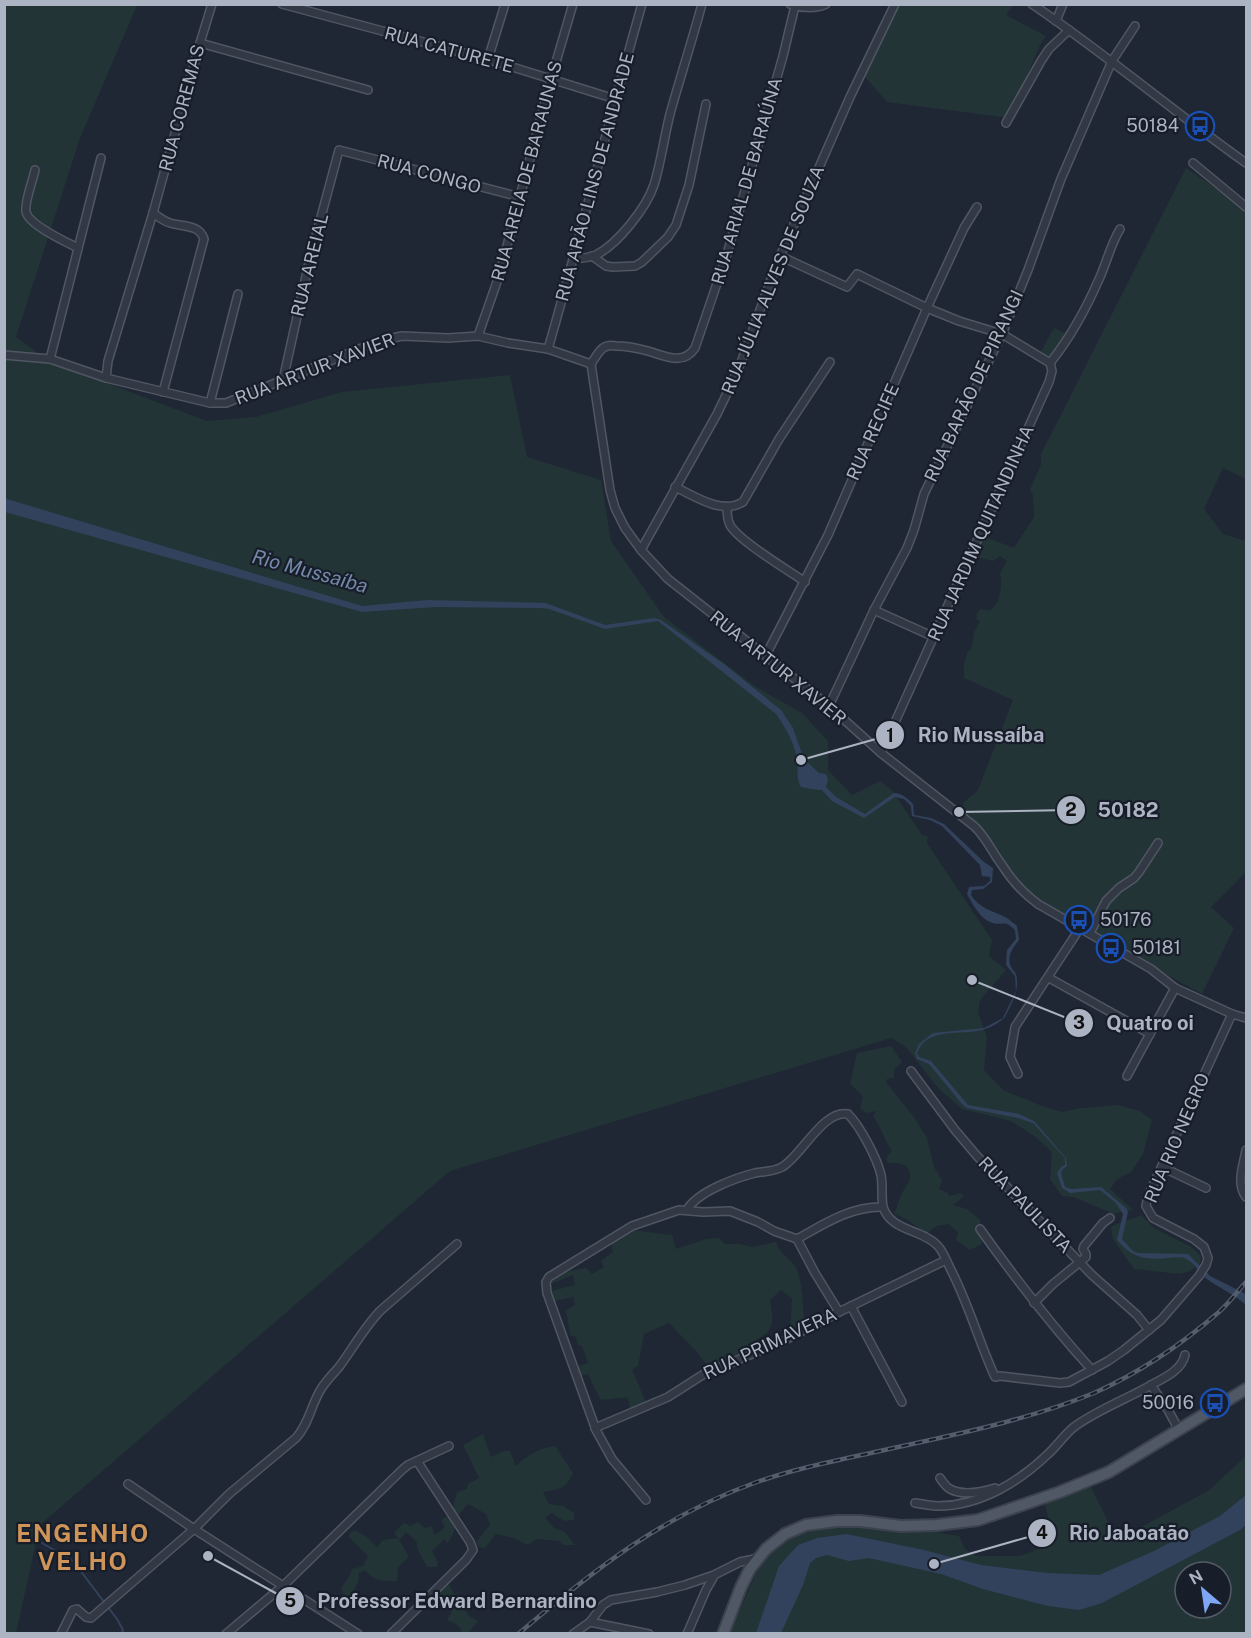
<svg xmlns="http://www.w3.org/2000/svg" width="1251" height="1638" viewBox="0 0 1251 1638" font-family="'Public Sans',sans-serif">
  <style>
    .green { fill: #223436; fill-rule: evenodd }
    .water { fill: #33425c }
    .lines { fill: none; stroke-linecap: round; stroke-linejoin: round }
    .stream { stroke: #33425c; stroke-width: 2 }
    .street-casing { stroke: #505663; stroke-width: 10 }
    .primary-casing { stroke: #3c424e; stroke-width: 14 }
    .street { stroke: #323945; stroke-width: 7 }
    .primary { stroke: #505865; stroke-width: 10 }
    .rail-casing { stroke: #545d6c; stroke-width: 4.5 }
    .rail { stroke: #181e29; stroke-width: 2; stroke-dasharray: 7; stroke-linecap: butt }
    .labels { text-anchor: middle; stroke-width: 4.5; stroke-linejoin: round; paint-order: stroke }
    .street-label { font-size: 18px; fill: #acb3c2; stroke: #181e29 }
    .poi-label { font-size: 18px; fill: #acb3c2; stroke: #181e29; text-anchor: end }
    .water-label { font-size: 20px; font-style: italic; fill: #7489aa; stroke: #181e29 }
    .district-label { font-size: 24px; font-weight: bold; letter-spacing: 1.5px; fill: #cf945a; stroke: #181e29 }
    .leader { fill: none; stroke: #acb3c2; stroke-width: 2 }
    .callout-dot { fill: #acb3c2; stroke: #181e29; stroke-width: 2 }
    .mark-label { font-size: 18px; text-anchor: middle; font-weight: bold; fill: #111 }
    .callout-label { font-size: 20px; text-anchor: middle; font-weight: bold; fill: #acb3c2; stroke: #181e29; stroke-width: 4.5; stroke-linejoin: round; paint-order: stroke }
  </style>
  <rect width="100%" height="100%" fill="#1f2734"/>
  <g class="green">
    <path d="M5,5H137L80,138L16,337L49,361L207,421L256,417L342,392L510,375L527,457L601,480L611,541L664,617L753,685L802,713L828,741V770L852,795L880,781L891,789L922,835L928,836L927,843L992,940L989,956L1006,970L980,1000L978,1012L987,1037L984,1070L1003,1090L1042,1106L1062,1112L1082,1108L1118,1105L1140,1111L1152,1120L1143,1154L1131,1172L1117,1179L1110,1189L1133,1210L1114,1214L1073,1197L1062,1196L1050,1179L1052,1152L1033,1135L1011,1121L962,1109L938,1088L906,1047L891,1038L450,1171L40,1525L16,1633L5,1634Z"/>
    <path d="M898,5H1013L1006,15L1046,36L1040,45L1009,118L887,102L865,77Z"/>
    <path d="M1186,168L1230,198L1246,213V479L1223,468L1204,509L1223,534L1246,541V872L1211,907L1234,928L1202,994L1090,933L1018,886L962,813L963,803L978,790L1013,700L964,678V665L967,653L972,647L974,632L980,621L976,619L977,613L981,609C985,610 988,612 992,609C1000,604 1003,582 1000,574L1007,561L1000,556L993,561L977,557V552L985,537L1014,548L1034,517L1033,495L1030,489L1041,465V454Z"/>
    <path d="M1054,328L1065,333L1051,358L1040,353Z"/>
    <path d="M891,1046L902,1062L894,1070V1078L887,1079L886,1082L916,1120L927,1138L934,1167L942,1180L939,1189L948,1193L949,1196L961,1193L964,1196L953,1205L967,1209L980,1220L982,1244L970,1250L956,1240L958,1232L949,1224L936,1226L927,1233C914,1226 908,1218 894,1214C897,1207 899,1201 901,1195C903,1190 907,1186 909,1182C914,1165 900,1162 888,1163L886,1159L892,1150C883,1140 883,1128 873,1117L876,1111L867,1113L860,1109L863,1096L850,1084L857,1053Z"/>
    <path d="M1141,1215L1154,1228L1191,1247L1201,1256L1200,1264L1190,1271L1180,1274L1134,1269L1113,1239L1111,1227C1120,1221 1131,1221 1141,1215Z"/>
    <path d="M632,1230L672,1235L676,1249L706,1239L719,1238L725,1244H740L752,1247L776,1242C780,1256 790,1257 796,1268C802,1278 803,1305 804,1317L811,1320L790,1333L792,1298L781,1290L770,1300C773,1321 776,1329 756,1340L758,1345L743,1354L709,1368L697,1352L669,1323L644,1334L638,1366L632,1370L646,1402L630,1409L628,1398C619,1397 610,1401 600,1399L588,1374L579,1376L573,1368L588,1363L582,1346L578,1345L576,1337L570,1335L566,1310L575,1305L573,1297L553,1301L551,1291L575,1285L573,1275L551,1284C559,1272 572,1270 586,1268L592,1274L604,1267L601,1261L613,1252L611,1242Z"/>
    <path d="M483,1434L491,1457L504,1451H510L516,1466C527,1455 539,1448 555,1446L573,1473C565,1490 560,1489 543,1492L549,1504L563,1506L574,1513V1520L564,1521L552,1513L545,1518L554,1528L565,1532L575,1545H563L559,1541L537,1539L528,1545L513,1538L496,1534L485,1548L479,1547L476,1542L490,1525L486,1514L468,1504L457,1517L451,1510L453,1507L457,1492L467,1489L468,1484L479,1478L463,1445Z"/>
    <path d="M1246,1456V1633L729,1634L764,1556L782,1540L807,1529L860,1525L918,1529L959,1536L965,1549L976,1556H1020L1055,1543L1044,1501L1090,1485L1117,1540L1208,1491ZM1185,1572H1221V1608H1185Z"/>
    <path d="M447,1516L455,1526L454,1532L448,1543L444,1539L432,1551L438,1563L437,1567H427L417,1548V1542L406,1532L400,1539L394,1533L404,1523L410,1526L418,1522L425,1528L431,1526L435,1535L445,1527L441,1520Z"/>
    <path d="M354,1530L367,1537L377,1547L383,1540L398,1538L409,1557L398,1567L397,1581C383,1581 375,1582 365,1570L359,1573L358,1582L350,1597L344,1595L341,1588L349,1577L352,1569L363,1566L368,1556L348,1536Z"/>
    <path d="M448,1584L469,1616L478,1621L469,1632L470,1633H460L462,1630L456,1624L447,1620L452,1611L438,1604L435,1597Z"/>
  </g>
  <g class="water">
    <path d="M4,498L362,606L427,600L546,603L605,625L654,618L661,620L724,664L781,710L793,728L804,759L819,773L826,774L828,779L826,787L836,797L865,814L894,793C902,793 908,799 913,804L914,815L931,818L944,824L984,862L993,868L992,882L983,889L972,890L971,895C979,908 992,911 1005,917C1009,919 1013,923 1017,926L1019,940C1013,948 1006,956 1011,967C1014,972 1017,973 1017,980C1018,993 1011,1005 1005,1017C1000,1022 992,1027 985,1029C962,1037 928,1025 917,1053L919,1057L931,1061L968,1105L1019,1114L1034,1121L1066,1158L1067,1166L1063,1169L1061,1173L1065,1187L1071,1189L1101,1187L1126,1208L1128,1212L1122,1239L1133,1251L1137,1253L1188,1254L1210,1276L1244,1293L1246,1295V1305C1234,1294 1219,1288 1207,1279C1200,1274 1194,1262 1186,1259C1182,1256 1173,1258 1168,1258C1145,1260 1132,1258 1117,1240L1123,1214L1116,1203L1100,1190L1070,1193L1062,1188L1057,1173L1061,1167L1065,1165V1158L1033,1123L1018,1118L967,1108L962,1104L929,1064L917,1059L915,1053L919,1044L933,1033L984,1028L1003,1018L1016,991L1015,976L1006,965L1007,950L1016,939L1015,930C1004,919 1004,926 993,923C981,920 973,905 967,894L969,887L984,886L990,881V877L982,876L980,865L942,826L930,820L912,816L911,806L904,799L895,797L864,818L832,801L822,790C817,790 806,788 801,787C795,777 799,769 797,758C793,741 786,728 776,714L658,621L605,629L549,609L541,608L436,607L362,612L5,512Z"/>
    <path d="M1246,1495V1525L1240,1530L1102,1603L1079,1610L1048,1606L983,1589L941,1574L869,1558L849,1561L827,1555L816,1558L810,1563L803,1585L781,1633H756L779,1566L798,1545L817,1538L846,1534L924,1550L981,1565L1047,1573L1099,1575L1154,1551L1220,1516Z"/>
  </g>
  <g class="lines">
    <path class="stream" d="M42,1543L73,1561L117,1619L123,1630L121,1634"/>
    <g class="street-casing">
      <g id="street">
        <path d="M282,4L490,60L615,99"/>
        <path d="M790,4C800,8 816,9 826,4"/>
        <path d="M1032,4C1106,54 1174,112 1246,163"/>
        <path d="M795,6L783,56L727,254L695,348C683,366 665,356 648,351C637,348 627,346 616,346C611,345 607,345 603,348C598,352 595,358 591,364L610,490L615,508L625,528L641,550L668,579L829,706L881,753L974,826C986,837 992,852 1002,865C1012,881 1023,893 1038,904L1151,969L1175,988L1232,1014L1246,1018"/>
        <path d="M1056,21L1063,4"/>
        <path d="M200,43L368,90"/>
        <path d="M488,59L505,4"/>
        <path d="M1006,123L1041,61L1049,49L1069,30"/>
        <path d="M1193,163L1246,207"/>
        <path d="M35,170C33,180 24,203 26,212C29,225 66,242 78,248"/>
        <path d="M153,213C159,217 163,221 170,223C183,227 199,224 204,239L163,392"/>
        <path d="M592,256L606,266L613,267L635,266L642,262L668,237L676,225L689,185L706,104"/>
        <path d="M780,256L847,287L857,274L927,308L959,321L1002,334L1050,363L1052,371L1049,382L881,753"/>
        <path d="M574,259C581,258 589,258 596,255C618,244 646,208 654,185C661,162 664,138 670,114C680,78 692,41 702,4"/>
        <path d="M478,336L499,276L551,79L573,4"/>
        <path d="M548,349C581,235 609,119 642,4"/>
        <path d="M4,355L50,359L106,378L210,403H226L379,341L402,336L448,338L478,336L508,343L548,349L591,364"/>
        <path d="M50,359L101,158"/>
        <path d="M1050,363C1070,338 1087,307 1100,277C1107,261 1111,244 1120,229"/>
        <path d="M106,378L108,361L153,213L200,43L212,4"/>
        <path d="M283,380L310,258L339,150L520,197"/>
        <path d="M210,403L238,294"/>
        <path d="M675,487C695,496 721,515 743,502L779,439L830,362"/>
        <path d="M727,507C727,514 727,519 730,525C739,541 788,570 805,582"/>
        <path d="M641,550L717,414L730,387L742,360L777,263L850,97L895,4"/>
        <path d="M874,610L934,637"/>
        <path d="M766,655L828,535L927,308L964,228L977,207"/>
        <path d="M829,706L874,610L907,548L914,530L924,494L1002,334L1028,270L1061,179L1112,61L1135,26"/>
        <path d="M1090,933L1106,901L1119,888L1134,878L1139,872L1158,843"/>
        <path d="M1049,978L1150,1034"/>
        <path d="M911,1071L955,1130L977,1156L1092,1275L1137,1315L1149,1330"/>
        <path d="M1018,1074L1010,1057L1015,1027L1080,928"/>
        <path d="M1127,1076L1175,988"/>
        <path d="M1246,1150C1243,1167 1236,1183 1246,1197"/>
        <path d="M1162,1167L1206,1188"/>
        <path d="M687,1210C697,1192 735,1178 755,1173C764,1171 773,1172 782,1167C801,1157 823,1109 848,1114C860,1126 877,1158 881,1175C883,1185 881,1197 883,1207C891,1232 923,1229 938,1246C944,1253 947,1262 951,1270C969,1305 979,1342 995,1377L1000,1376L1060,1383L1069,1382L1108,1361L1124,1350L1161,1320L1199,1276L1206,1265L1208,1258L1204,1247L1194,1239L1153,1218L1146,1206L1148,1196L1232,1014"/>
        <path d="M980,1229C1015,1278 1051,1325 1092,1370"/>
        <path d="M797,1239C824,1224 851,1206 883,1207"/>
        <path d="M1034,1303L1053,1284L1086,1257V1254L1083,1249L1084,1246L1103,1223L1110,1218"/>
        <path d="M851,1306L902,1402"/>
        <path d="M595,1428L668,1397L704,1374L781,1342L839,1312L946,1260"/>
        <path d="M1179,1430L1168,1410L1151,1385C1164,1378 1182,1370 1185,1355"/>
        <path d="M940,1478C943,1482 946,1487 950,1489C963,1496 982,1492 995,1488"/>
        <path d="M128,1484L194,1529L358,1634"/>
        <path d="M646,1500L612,1459L596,1430L547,1293L546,1282L549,1277L632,1226L679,1210L703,1212L730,1211L758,1222L774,1231L797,1239L815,1273L839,1312"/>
        <path d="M915,1503C923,1504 930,1506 938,1506C980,1506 1019,1482 1048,1454C1057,1446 1064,1435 1074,1427C1095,1411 1127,1399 1151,1385"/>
        <path d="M590,1622L649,1634"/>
        <path d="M61,1634L73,1610L77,1609L86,1617L91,1618L194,1529L229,1494L296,1438C309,1424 311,1405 321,1389C326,1381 333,1374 339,1367C353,1348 364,1328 380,1311L457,1244"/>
        <path d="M226,1634L284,1585L403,1469L408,1465L449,1446"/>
        <path d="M391,1634L466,1560L473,1550L470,1542L417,1461"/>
        <path d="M573,1634L590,1622L603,1605L611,1600L657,1592L685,1585L714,1575L740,1562L759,1558"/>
        <path d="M687,1634L706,1590L714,1576"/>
      </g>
    </g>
    <g class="primary-casing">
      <path id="primary" d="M723,1634L741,1587L750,1569L766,1549L785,1534L806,1525L837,1521H860L901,1526L937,1525L978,1520L1060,1492L1109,1472L1246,1389"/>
    </g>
    <use href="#street" class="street"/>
    <use href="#primary" class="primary"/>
    <g class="rail-casing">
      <path id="rail" d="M518,1634C595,1569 662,1516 757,1482C797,1468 839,1460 880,1451C952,1435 1026,1421 1094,1393C1139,1373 1182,1344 1219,1312C1229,1303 1237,1292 1246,1282"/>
    </g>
    <use href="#rail" class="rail"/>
  </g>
  <defs>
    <g id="bus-ring" transform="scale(1.5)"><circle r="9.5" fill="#181e29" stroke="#1a4fb4" stroke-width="1.5"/><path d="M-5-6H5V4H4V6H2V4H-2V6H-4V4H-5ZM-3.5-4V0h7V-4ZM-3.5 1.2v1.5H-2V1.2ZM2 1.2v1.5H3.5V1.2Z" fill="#1a4fb4"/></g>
  </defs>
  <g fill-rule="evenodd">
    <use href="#bus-ring" x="1200" y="126"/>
    <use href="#bus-ring" x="1079" y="920"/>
    <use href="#bus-ring" x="1111" y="948"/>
    <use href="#bus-ring" x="1215" y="1403"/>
  </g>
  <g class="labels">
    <g class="street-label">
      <text transform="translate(449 50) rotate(15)" y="6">RUA CATURETE</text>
      <text transform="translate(182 108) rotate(-75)" y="6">RUA COREMAS</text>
      <text transform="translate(527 171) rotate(-75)" y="6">RUA AREIA DE BARAUNAS</text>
      <text transform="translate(429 174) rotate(15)" y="6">RUA CONGO</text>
      <text transform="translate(595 177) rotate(-75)" y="6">RUA ARÃO LINS DE ANDRADE</text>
      <text transform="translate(747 181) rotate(-74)" y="6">RUA ARIAL DE BARAÚNA</text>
      <text transform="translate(310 265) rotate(-76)" y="6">RUA AREIAL</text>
      <text transform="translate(773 280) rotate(-68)" y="6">RUA JÚLIA ALVES DE SOUZA</text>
      <text transform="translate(315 369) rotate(-21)" y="6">RUA ARTUR XAVIER</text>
      <text transform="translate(974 386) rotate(-65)" y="6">RUA BARÃO DE PIRANGI</text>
      <text transform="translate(873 432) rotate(-66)" y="6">RUA RECIFE</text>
      <text transform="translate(981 533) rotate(-66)" y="6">RUA JARDIM QUITANDINHA</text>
      <text transform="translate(778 668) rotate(39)" y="6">RUA ARTUR XAVIER</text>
      <text transform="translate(1177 1138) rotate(-67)" y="6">RUA RIO NEGRO</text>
      <text transform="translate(1025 1205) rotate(46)" y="6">RUA PAULISTA</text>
      <text transform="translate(770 1344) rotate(-25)" y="6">RUA PRIMAVERA</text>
    </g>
    <g class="poi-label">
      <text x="1179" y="132">50184</text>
      <text x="1100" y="926" text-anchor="start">50176</text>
      <text x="1132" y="954" text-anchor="start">50181</text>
      <text x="1194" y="1409">50016</text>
    </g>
    <g class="water-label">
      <text transform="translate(310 571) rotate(15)" y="7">Rio Mussaíba</text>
    </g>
    <g class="district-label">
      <text x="83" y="1542">ENGENHO<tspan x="83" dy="28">VELHO</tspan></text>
    </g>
  </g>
  <path class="leader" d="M801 760L890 735M959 812L1071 810M972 980L1079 1023M934 1564L1042 1533M208 1556L290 1601"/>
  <g class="callout-dot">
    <circle cx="801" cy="760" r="6"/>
    <circle cx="959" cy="812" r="6"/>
    <circle cx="972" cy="980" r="6"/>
    <circle cx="934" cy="1564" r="6"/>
    <circle cx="208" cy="1556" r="6"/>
    <circle cx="890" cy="735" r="15"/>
    <circle cx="1071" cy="810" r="15"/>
    <circle cx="1079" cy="1023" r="15"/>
    <circle cx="1042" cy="1533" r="15"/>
    <circle cx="290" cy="1601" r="15"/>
  </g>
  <g class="mark-label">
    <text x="890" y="742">1</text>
    <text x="1071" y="816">2</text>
    <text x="1079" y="1029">3</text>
    <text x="1042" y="1539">4</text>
    <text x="290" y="1607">5</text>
  </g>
  <g class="callout-label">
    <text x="981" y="742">Rio Mussaíba</text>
    <text x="1128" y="817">50182</text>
    <text x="1150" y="1030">Quatro oi</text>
    <text x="1129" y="1540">Rio Jaboatão</text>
    <text x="457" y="1608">Professor Edward Bernardino</text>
  </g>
  <rect width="1251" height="1638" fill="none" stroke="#acb3c2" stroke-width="12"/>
  <g transform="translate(1203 1590) rotate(331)"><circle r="28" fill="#181e29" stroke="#535a66" stroke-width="1.5"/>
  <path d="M0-4.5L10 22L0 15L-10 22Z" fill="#7fa6f4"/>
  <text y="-9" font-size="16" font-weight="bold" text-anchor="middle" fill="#acb3c2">N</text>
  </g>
</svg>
